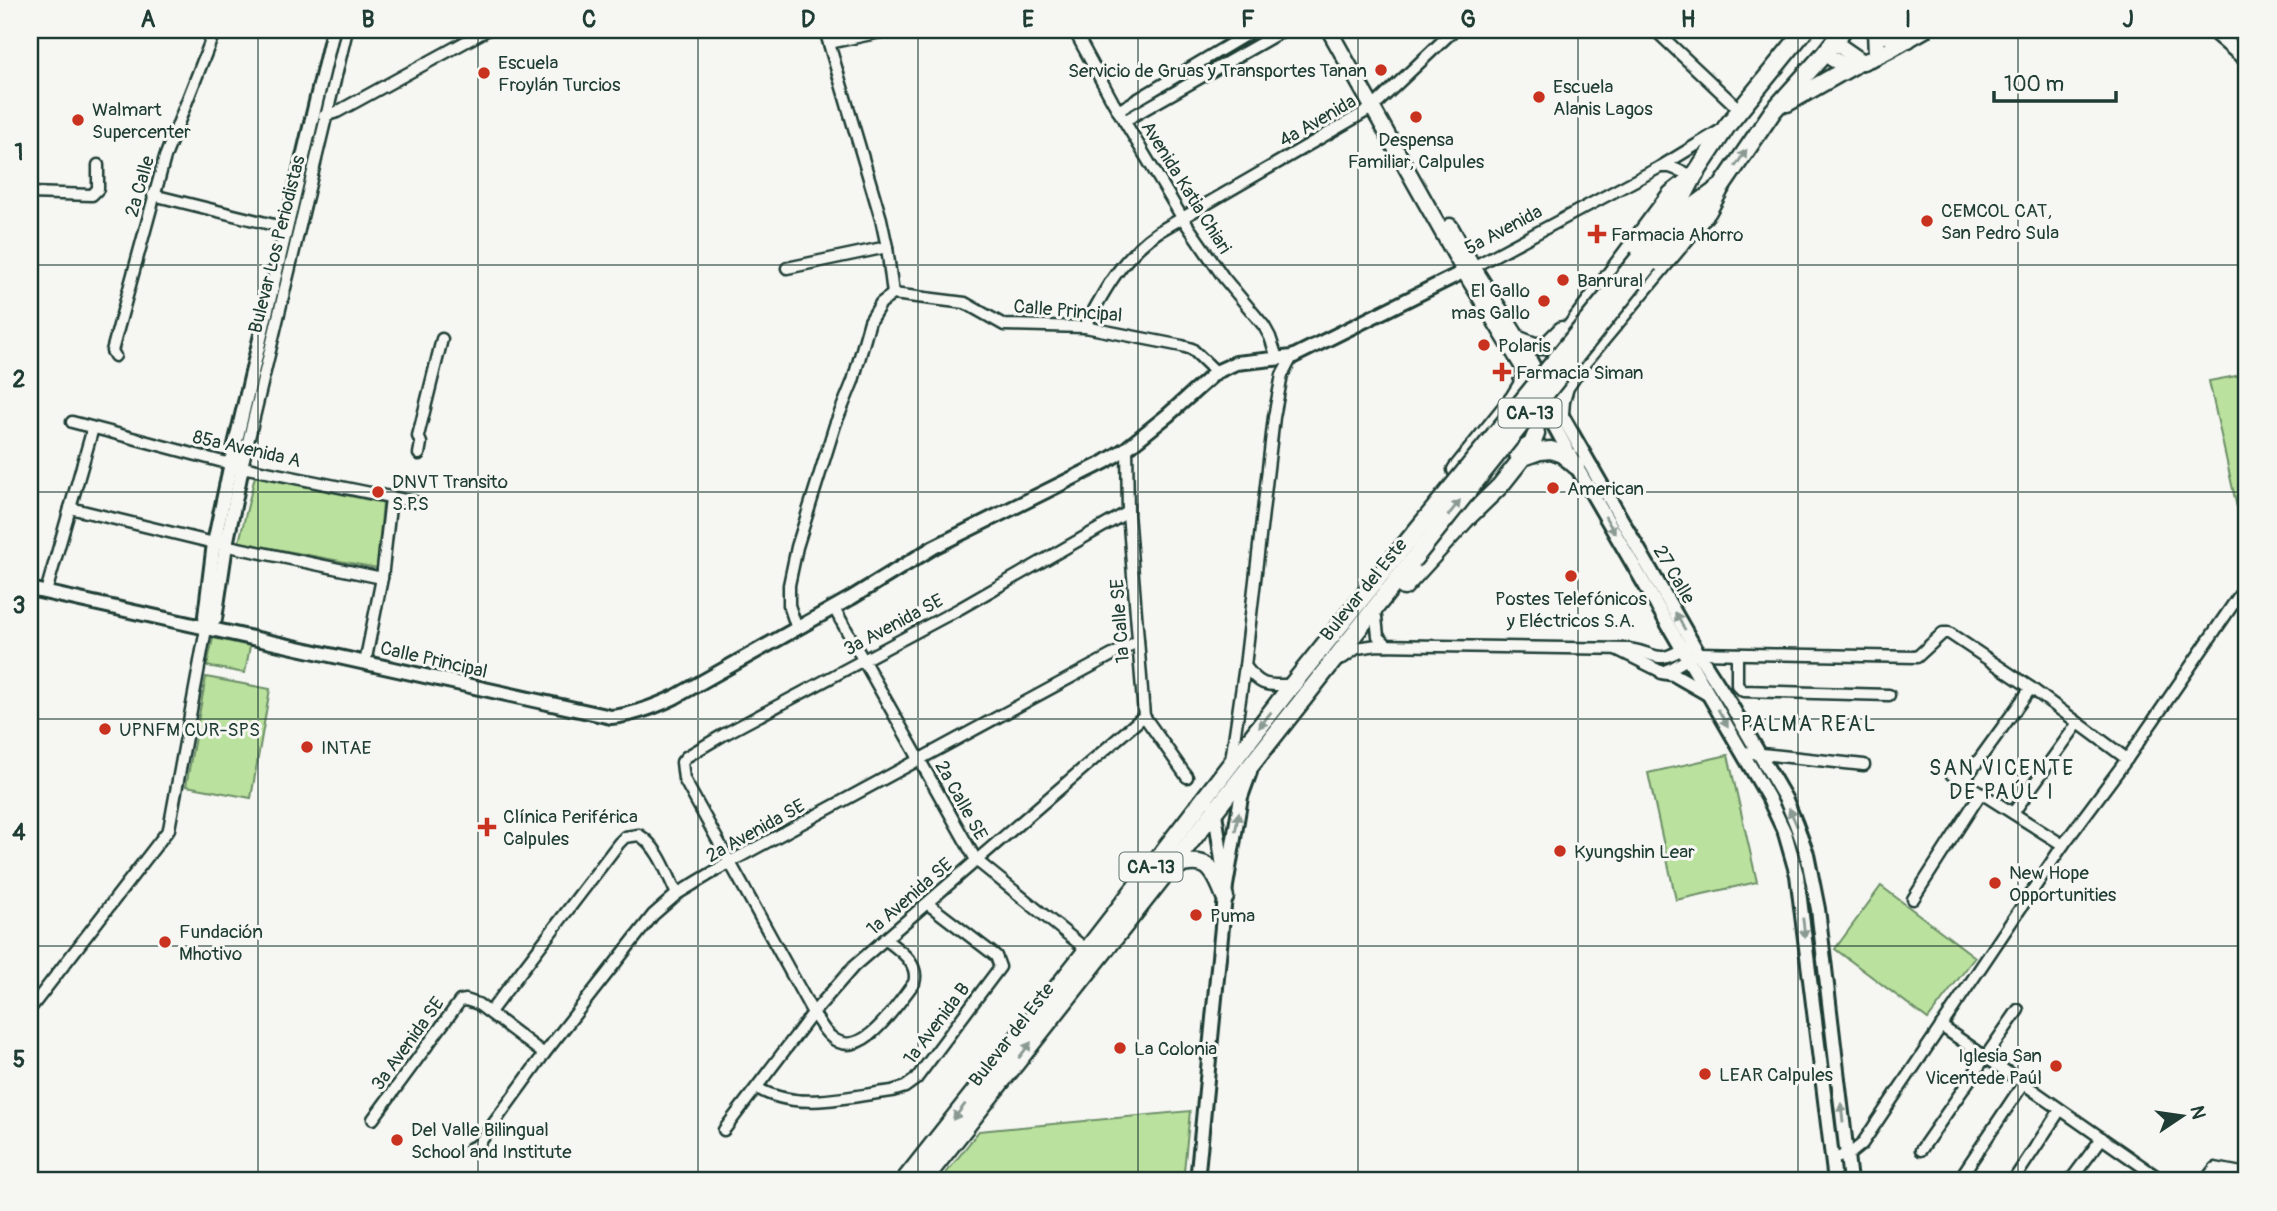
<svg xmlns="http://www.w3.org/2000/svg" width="2277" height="1211" viewBox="0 0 2277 1211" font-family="Pangolin,sans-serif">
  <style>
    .green { fill: #bae19d; stroke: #6c8f68; stroke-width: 2 }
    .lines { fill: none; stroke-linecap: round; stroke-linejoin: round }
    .minor-casing { stroke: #1f3d34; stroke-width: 15 }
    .tertiary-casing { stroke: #1f3d34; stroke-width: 18 }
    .secondary-casing { stroke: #1f3d34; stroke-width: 19 }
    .trunk-casing { stroke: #1f3d34; stroke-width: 21 }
    .minor { stroke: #f6f6f2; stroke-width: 10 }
    .tertiary { stroke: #f6f6f2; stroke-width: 12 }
    .secondary { stroke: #f6f6f2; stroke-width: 14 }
    .trunk { stroke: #f6f6f2; stroke-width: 16 }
    .trunk-bridge-casing { stroke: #1f3d34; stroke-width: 21; stroke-linecap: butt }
    .trunk-bridge { stroke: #f6f6f2; stroke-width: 16 }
    .oneway { fill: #8a9a93 }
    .grid { fill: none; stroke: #1f3d34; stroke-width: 2; stroke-opacity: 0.55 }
    .poi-dot { fill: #c8321e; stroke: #f6f6f2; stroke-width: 2.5 }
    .labels { text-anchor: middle; stroke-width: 6; stroke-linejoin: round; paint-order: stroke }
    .shield { fill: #f6f6f2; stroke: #60746d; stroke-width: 2 }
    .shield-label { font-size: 18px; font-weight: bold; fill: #1f3d34 }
    .poi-label { font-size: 19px; fill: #1f3d34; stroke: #f6f6f2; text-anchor: start }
    .street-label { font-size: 19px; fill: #1f3d34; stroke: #f6f6f2 }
    .neighbourhood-label { font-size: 21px; letter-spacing: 2px; fill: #1f3d34; stroke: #f6f6f2 }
    .neatline { fill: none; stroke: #1f3d34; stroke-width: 2.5 }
    .grid-label { font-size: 23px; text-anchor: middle; font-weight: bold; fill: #1f3d34 }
  </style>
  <rect width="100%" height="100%" fill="#f6f6f2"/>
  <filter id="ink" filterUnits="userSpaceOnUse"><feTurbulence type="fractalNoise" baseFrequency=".0143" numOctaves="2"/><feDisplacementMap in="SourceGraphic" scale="14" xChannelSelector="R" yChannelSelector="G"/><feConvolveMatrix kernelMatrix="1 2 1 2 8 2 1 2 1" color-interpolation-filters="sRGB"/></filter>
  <g filter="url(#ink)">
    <g class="green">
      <path d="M2247,374V553L2209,381Z"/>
      <path d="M255,476L383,503L377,568L239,542Z"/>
      <path d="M213,638L250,646L245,673L207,666Z"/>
      <path d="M206,677L270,689L251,798L186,786Z"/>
      <path d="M1728,755L1757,882L1676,900L1648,773Z"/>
      <path d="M1881,886L1975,957L1928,1019L1835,949Z"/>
      <path d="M1190,1111L1183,1181H940L979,1131Z"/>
    </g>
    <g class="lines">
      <g class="minor-casing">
        <g id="minor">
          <path d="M825,30L881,219L887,247L893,294"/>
          <path d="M1074,30L1113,102L1183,219L1224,278L1264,326L1270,337L1277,358"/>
          <path d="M1655,30L1741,111"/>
          <path d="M829,43L890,30"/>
          <path d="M1118,111L1254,30"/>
          <path d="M324,116L337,112L487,30"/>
          <path d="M1124,121L1284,30"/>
          <path d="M1660,167H1670L1694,176"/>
          <path d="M30,193L92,195L98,189V165"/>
          <path d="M153,195L286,228"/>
          <path d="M1473,267L1660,167L1721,130"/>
          <path d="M787,268L887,247"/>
          <path d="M1085,327C1104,290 1123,256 1158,232L1372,108L1454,30"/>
          <path d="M115,356L112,351L165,157L215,30"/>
          <path d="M72,422L242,467L415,502"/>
          <path d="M1127,448L1128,512L1144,716L1187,777"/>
          <path d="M419,454L421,443L418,436L442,339"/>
          <path d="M242,467L347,30"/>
          <path d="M70,508L214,543L382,578"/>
          <path d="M46,592L93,428"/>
          <path d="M834,608L976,860L1087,950"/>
          <path d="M1376,617L1378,636L1387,645"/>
          <path d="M797,629L789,605V585L797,547L835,425L853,381L870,321L881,303L893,294L965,303L1004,325L1085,327L1182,346L1192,349L1216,372"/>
          <path d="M1616,649L1662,672L1672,668L1698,653L1917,657L1943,633H1949L2031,688L2127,759"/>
          <path d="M1737,654V685L1743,691L1889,695"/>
          <path d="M1343,658L1357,648L1377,645L1629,649C1661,654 1654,666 1688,646"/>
          <path d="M365,663L382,578L391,498"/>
          <path d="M1245,666C1262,688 1266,685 1292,685"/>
          <path d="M1743,752L1864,765"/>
          <path d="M1231,760L1245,666L1274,417L1282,375L1292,357"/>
          <path d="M1951,774L2063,845"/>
          <path d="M1968,775L2031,688"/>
          <path d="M2013,813L2078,723"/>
          <path d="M1913,899L1981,793"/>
          <path d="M885,939C899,950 920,963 914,983C897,1004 861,1065 830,1036C823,1030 818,1020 813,1013L684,779L682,762L686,757L723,735L959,609L1128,512"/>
          <path d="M30,1009L169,829L206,629"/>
          <path d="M490,1012L619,843L625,837L639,835C659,847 667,874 677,894"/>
          <path d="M1941,1026L2163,1181"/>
          <path d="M757,1088C798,1112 848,1096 892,1091L905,1087L916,1079L1000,967L996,956L928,904"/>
          <path d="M373,1119L460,1001L466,1000L478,1004L544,1054"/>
          <path d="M724,1130L813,1013L854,966L1144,716"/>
          <path d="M471,1148L478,1145L544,1054L653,915L677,894L730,862L1138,641"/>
          <path d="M1921,1150L2018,1010"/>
          <path d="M1833,1159L1851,1153L1862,1144L2063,845L2127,759L2247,584"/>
          <path d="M1958,1181L2023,1084"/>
          <path d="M2013,1181L2060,1110"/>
          <path d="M2070,1181L2102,1138"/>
          <path d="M2205,1181L2215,1168L2247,1174"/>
        </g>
      </g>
      <g class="tertiary-casing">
        <g id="tertiary">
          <path d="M1519,340L1544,385"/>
          <path d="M1537,394L1576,466L1768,797L1785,833L1797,875L1835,1181"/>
          <path d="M1557,407L1698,653L1728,700L1786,800L1796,824L1807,854L1818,909L1850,1181"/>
          <path d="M30,589L611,717C634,715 654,707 675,697L851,598L934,547L1105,462L1127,448L1168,415L1216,372L1236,363L1292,357L1471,268"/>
          <path d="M206,629L205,616L214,543L234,449L333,30"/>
          <path d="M206,629L215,619L226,545L242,467L234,450"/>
          <path d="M1662,672L1673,674L1708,694"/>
          <path d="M1214,806L1224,874"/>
          <path d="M1197,1181L1226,886L1241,797L1250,772"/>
        </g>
      </g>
      <g class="secondary-casing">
        <g id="secondary">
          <path d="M1329,30L1464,271L1524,369"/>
          <path d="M2212,30L2247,60"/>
          <path d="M1834,42L1863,62"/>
          <path d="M1825,53C1831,58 1837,63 1844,64C1865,68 1906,40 1925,30"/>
          <path d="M1450,226L1473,267L1519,340"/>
        </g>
      </g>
      <g class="trunk-casing">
        <g id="trunk">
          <path d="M1876,30L1877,55"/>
          <path d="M1881,30L1889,36L1908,39"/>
          <path d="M1787,103L1854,65"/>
          <path d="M1639,258L1681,201L1694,176L1727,126L1805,30"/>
          <path d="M1649,264L1696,205L1722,186L1773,111L1825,53L1843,30"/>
          <path d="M1519,340L1535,346H1546L1562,330"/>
          <path d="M1558,345L1671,194L1689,180"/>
          <path d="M1560,413L1561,401L1565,387L1581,363L1708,211L1719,191"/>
          <path d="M1515,414C1527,414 1535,422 1536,434L1532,444L1517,453"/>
          <path d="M1456,470L1514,398L1522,385L1524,369"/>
          <path d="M1404,587L1466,519L1500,486L1523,457L1540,451L1551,450L1562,454L1576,466"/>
          <path d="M1170,867C1206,857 1212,863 1225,897"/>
          <path d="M904,1181L1087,950L1292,685L1399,552"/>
          <path d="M923,1181L1412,561"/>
        </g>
      </g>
      <use href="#minor" class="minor"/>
      <use href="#tertiary" class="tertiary"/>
      <use href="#secondary" class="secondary"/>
      <use href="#trunk" class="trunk"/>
      <g class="trunk-bridge-casing">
        <g id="trunk-bridge">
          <path d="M1399,552L1639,258"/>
          <path d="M1412,561L1649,264"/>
        </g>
      </g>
      <use href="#trunk-bridge" class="trunk-bridge"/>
    </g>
    <defs><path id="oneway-solid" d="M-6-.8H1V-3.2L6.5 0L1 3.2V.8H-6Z" transform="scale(1.75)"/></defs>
    <g class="oneway">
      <use href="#oneway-solid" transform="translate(1741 158) rotate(-56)"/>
      <use href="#oneway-solid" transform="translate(1454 508) rotate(-52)"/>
      <use href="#oneway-solid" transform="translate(1610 525) rotate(60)"/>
      <use href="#oneway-solid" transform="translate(1680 621) rotate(-120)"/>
      <use href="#oneway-solid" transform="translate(1723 718) rotate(60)"/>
      <use href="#oneway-solid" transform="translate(1265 720) rotate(127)"/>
      <use href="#oneway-solid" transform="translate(1793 817) rotate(-114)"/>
      <use href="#oneway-solid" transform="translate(1237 822) rotate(-80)"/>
      <use href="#oneway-solid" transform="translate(1804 928) rotate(83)"/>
      <use href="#oneway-solid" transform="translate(1025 1050) rotate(-52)"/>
      <use href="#oneway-solid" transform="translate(959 1112) rotate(128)"/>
      <use href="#oneway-solid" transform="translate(1842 1113) rotate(-96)"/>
    </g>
  </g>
  <path class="grid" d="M258,30V1181M478,30V1181M698,30V1181M918,30V1181M1138,30V1181M1358,30V1181M1578,30V1181M1798,30V1181M2018,30V1181M30,265H2247M30,492H2247M30,719H2247M30,946H2247"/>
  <g class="poi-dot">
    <circle cx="1381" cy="70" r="7"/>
    <circle cx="484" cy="73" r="7"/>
    <circle cx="1539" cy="97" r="7"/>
    <circle cx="1416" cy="117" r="7"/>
    <circle cx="78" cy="120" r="7"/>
    <circle cx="1927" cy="221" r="7"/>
    <path d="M1593.5 223.5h7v7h7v7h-7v7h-7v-7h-7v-7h7z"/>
    <circle cx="1563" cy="280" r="7"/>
    <circle cx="1544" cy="301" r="7"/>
    <circle cx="1484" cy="345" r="7"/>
    <path d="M1498.5 361.5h7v7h7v7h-7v7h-7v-7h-7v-7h7z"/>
    <circle cx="1553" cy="488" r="7"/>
    <circle cx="378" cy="492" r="7"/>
    <circle cx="1571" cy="576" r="7"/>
    <circle cx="105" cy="729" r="7"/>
    <circle cx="307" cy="747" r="7"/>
    <path d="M483.5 816.5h7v7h7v7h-7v7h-7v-7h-7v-7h7z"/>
    <circle cx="1560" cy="851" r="7"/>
    <circle cx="1995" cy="883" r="7"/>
    <circle cx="1196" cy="915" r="7"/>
    <circle cx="165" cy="942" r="7"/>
    <circle cx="1120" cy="1048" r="7"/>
    <circle cx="2056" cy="1066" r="7"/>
    <circle cx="1705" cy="1074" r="7"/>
    <circle cx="397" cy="1140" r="7"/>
  </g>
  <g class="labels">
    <g class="shield">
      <rect x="1498.5" y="398.5" width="63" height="29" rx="5"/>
      <rect x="1119.5" y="852.5" width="63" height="29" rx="5"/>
    </g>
    <g class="shield-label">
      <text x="1530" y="419">CA-13</text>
      <text x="1151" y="873">CA-13</text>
    </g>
    <g class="poi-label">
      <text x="498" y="69">Escuela<tspan x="498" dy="22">Froylán Turcios</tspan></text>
      <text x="1367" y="77" text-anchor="end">Servicio de Gruas y Transportes Tanan</text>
      <text x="1553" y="93">Escuela<tspan x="1553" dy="22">Alanis Lagos</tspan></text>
      <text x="92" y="116">Walmart<tspan x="92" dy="22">Supercenter</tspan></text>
      <text x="1416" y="146" text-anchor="middle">Despensa<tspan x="1416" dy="22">Familiar, Calpules</tspan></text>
      <text x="1941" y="217">CEMCOL CAT,<tspan x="1941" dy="22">San Pedro Sula</tspan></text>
      <text x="1611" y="241">Farmacia Ahorro</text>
      <text x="1577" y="287">Banrural</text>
      <text x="1530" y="297" text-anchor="end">El Gallo<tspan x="1530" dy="22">mas Gallo</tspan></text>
      <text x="1498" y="352">Polaris</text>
      <text x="1516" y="379">Farmacia Siman</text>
      <text x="392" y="488">DNVT Transito<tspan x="392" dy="22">S.P.S</tspan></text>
      <text x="1567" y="495">American</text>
      <text x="1571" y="605" text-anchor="middle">Postes Telefónicos<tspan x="1571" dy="22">y Eléctricos S.A.</tspan></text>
      <text x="119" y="736">UPNFM CUR-SPS</text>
      <text x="321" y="754">INTAE</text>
      <text x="503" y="823">Clínica Periférica<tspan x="503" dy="22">Calpules</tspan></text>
      <text x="1574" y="858">Kyungshin Lear</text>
      <text x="2009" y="879">New Hope<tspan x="2009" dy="22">Opportunities</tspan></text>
      <text x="1210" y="922">Puma</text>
      <text x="179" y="938">Fundación<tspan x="179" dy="22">Mhotivo</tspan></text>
      <text x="1134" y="1055">La Colonia</text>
      <text x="2042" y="1062" text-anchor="end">Iglesia San<tspan x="2042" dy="22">Vicentede Paúl</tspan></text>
      <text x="1719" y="1081">LEAR Calpules</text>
      <text x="411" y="1136">Del Valle Bilingual<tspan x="411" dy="22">School and Institute</tspan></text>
    </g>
    <g class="street-label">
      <text transform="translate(1317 120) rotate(-30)" y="7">4a Avenida</text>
      <text transform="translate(139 186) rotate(-74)" y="7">2a Calle</text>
      <text transform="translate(1187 187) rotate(58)" y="7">Avenida Katia Chiari</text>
      <text transform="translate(1503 229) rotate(-28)" y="7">5a Avenida</text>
      <text transform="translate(276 244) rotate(-76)" y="7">Bulevar Los Periodistas</text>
      <text transform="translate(1068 310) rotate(5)" y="7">Calle Principal</text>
      <text transform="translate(247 448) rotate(13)" y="7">85a Avenida A</text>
      <text transform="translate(1675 574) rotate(60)" y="7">27 Calle</text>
      <text transform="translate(1363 589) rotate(-51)" y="7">Bulevar del Este</text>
      <text transform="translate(1119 621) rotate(-94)" y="7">1a Calle SE</text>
      <text transform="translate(893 624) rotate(-28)" y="7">3a Avenida SE</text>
      <text transform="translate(434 659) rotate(13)" y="7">Calle Principal</text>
      <text transform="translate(962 800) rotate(61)" y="7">2a Calle SE</text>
      <text transform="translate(755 830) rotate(-29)" y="7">2a Avenida SE</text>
      <text transform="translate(909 896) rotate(-41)" y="7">1a Avenida SE</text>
      <text transform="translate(936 1023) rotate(-53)" y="7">1a Avenida B</text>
      <text transform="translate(1011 1034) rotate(-52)" y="7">Bulevar del Este</text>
      <text transform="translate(407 1043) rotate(-54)" y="7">3a Avenida SE</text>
    </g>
    <g class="neighbourhood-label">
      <text x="1809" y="731">PALMA REAL</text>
      <text x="2002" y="775">SAN VICENTE<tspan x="2002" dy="24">DE PAÚL I</tspan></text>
    </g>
  </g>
  <rect width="2277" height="1211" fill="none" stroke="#f6f6f2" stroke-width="77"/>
  <g transform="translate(2182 1116) rotate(77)" stroke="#f6f6f2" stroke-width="5" paint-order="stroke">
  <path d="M0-5L12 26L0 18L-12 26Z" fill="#1f3d34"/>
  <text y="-10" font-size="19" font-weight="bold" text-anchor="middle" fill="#1f3d34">N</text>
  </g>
  <path d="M1994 91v10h122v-10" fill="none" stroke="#1f3d34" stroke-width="3.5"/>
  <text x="2004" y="91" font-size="21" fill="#1f3d34" stroke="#f6f6f2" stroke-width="5" paint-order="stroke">100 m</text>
  <rect x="38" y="38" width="2200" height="1134" class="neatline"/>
  <g class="grid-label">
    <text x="148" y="27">A</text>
    <text x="368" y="27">B</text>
    <text x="589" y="27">C</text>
    <text x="808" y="27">D</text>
    <text x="1028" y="27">E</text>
    <text x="1248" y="27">F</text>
    <text x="1468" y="27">G</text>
    <text x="1688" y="27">H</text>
    <text x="1908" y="27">I</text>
    <text x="2128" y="27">J</text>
    <text x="19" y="160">1</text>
    <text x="19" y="387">2</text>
    <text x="19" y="613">3</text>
    <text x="19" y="840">4</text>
    <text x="19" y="1067">5</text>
  </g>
</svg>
